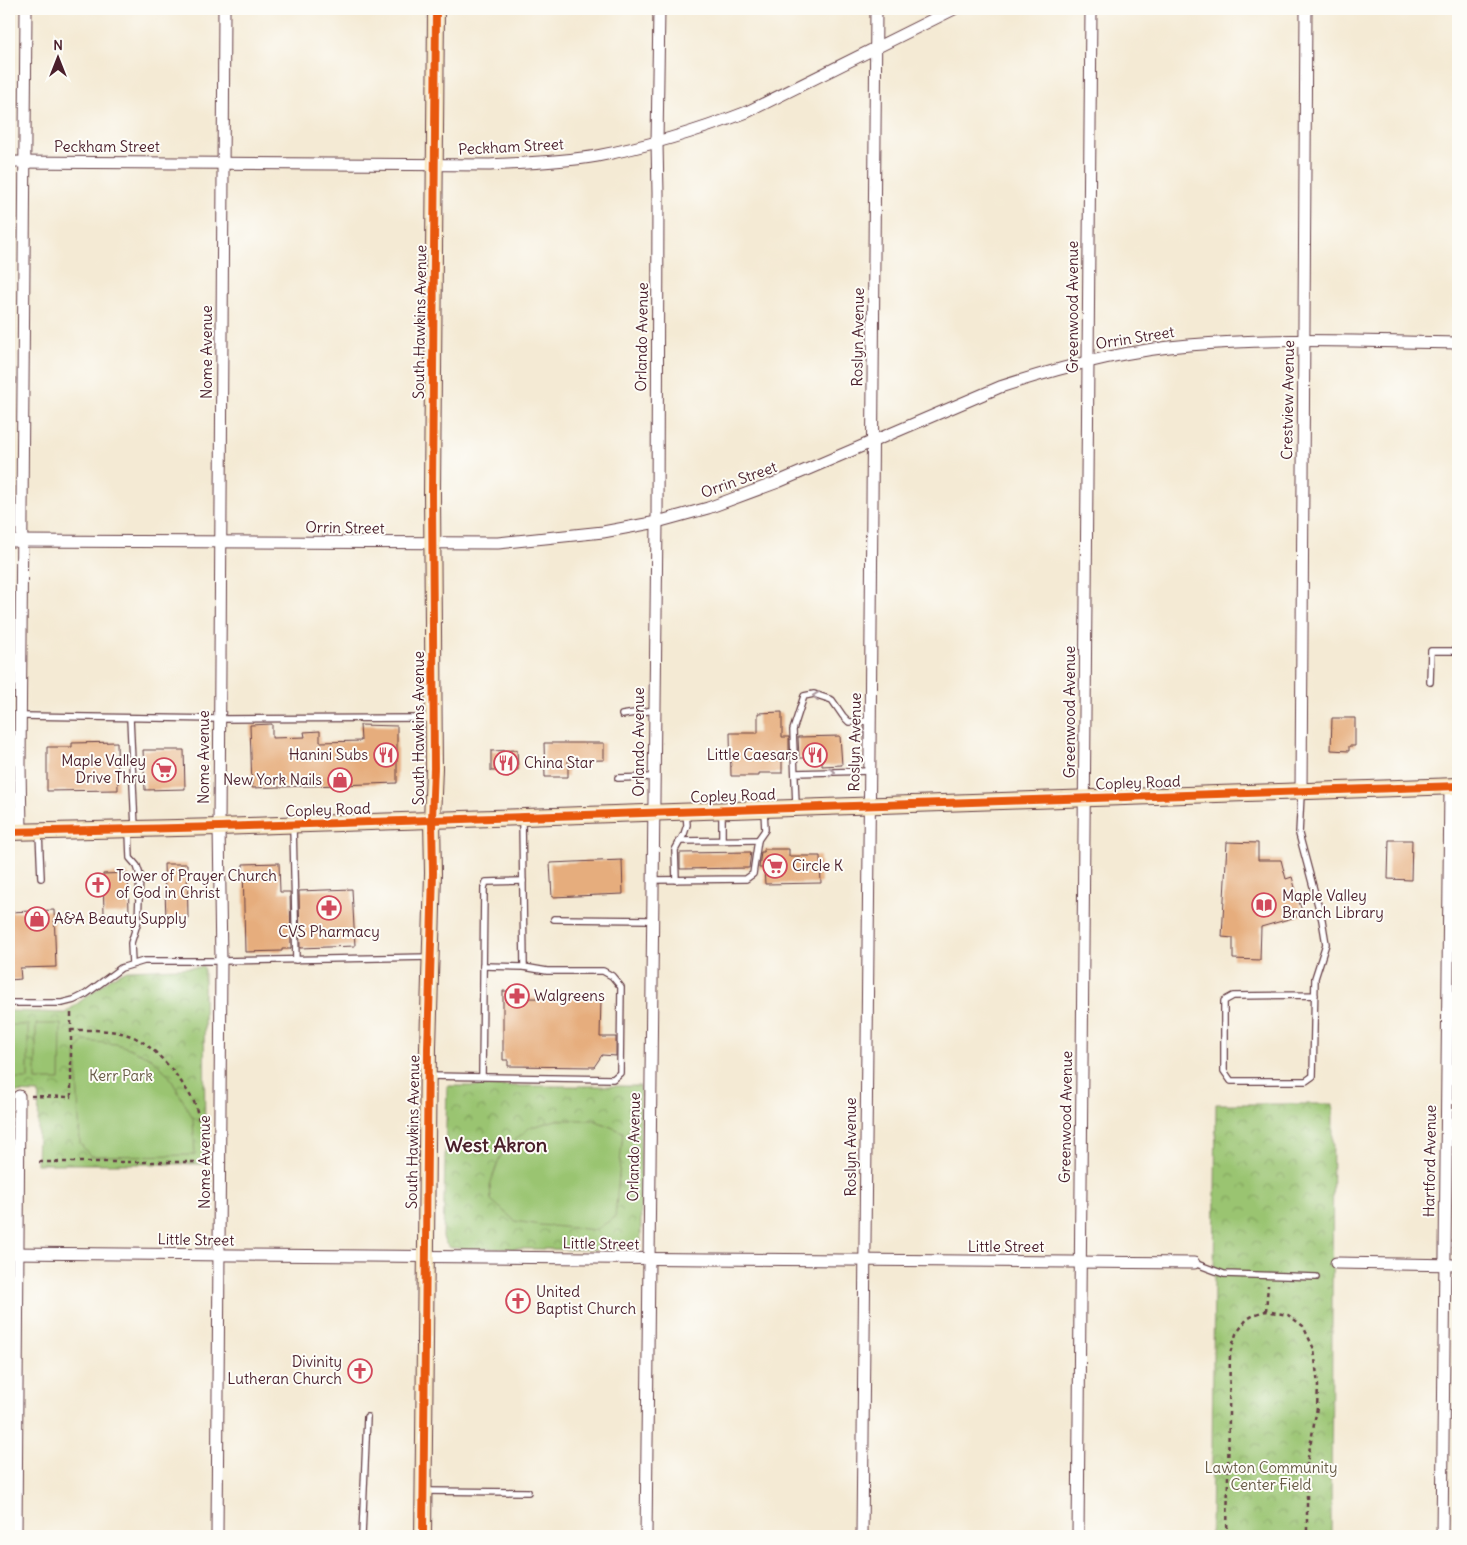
<svg xmlns="http://www.w3.org/2000/svg" width="1467" height="1545" viewBox="0 0 1467 1545" font-family="Delius,sans-serif">
  <style>
    .park { fill: url(#park-crowns); stroke: #72724e }
    .pitch { fill: #9ac471; stroke: #72724e }
    .building { fill: #e6ad7d }
    .lines { fill: none; stroke-linecap: round; stroke-linejoin: round }
    .lane-casing { stroke: #643d44; stroke-width: 8 }
    .street-casing { stroke: #643d44; stroke-width: 13 }
    .secondary-casing { stroke: #643d44; stroke-width: 18 }
    .path { stroke: #643d44; stroke-width: 2.5; stroke-dasharray: 4 4; stroke-linecap: butt }
    .lane { stroke: #fff; stroke-width: 5.5 }
    .street { stroke: #fff; stroke-width: 11 }
    .secondary { stroke: #f8e8c3; stroke-width: 16 }
    .cycleway-casing { stroke: #fdfcf7; stroke-width: 11 }
    .cycleway { stroke: #e8590c; stroke-width: 8 }
    .oneway { stroke: #ae9aa0 }
    .labels { text-anchor: middle; stroke-width: 4; stroke-linejoin: round; paint-order: stroke }
    .street-label { font-size: 15px; fill: #4a1f2b; stroke: #fdfcf7 }
    .poi-label { font-size: 15px; fill: #4a1f2b; stroke: #fdfcf7; text-anchor: start }
    .park-label { font-size: 15px; fill: #665944; stroke: #fdfcf7 }
    .district-label { font-size: 20px; font-weight: bold; fill: #4a1f2b; stroke: #fdfcf7 }
  </style>
  <defs>
    <pattern id="park-crowns" width="20" height="18" patternUnits="userSpaceOnUse" patternTransform="scale(1.25)"><rect width="20" height="18" fill="#9ac471"/><path d="M2 6a3 3 0 1 1 6 0M12 15a3 3 0 1 1 6 0" fill="none" stroke="#809f5d"/></pattern>
  </defs>
  <rect width="100%" height="100%" fill="#fdfcf7"/>
  <filter id="ink" filterUnits="userSpaceOnUse"><feTurbulence type="fractalNoise" baseFrequency=".02" numOctaves="2"/><feDisplacementMap in="SourceGraphic" scale="10" xChannelSelector="R" yChannelSelector="G"/><feConvolveMatrix kernelMatrix="1 2 1 2 8 2 1 2 1" color-interpolation-filters="sRGB"/></filter>
  <filter id="wash" filterUnits="userSpaceOnUse"><feTurbulence type="fractalNoise" baseFrequency=".0096" numOctaves="4" result="noise"/><feDisplacementMap in="SourceGraphic" scale="20" xChannelSelector="R" yChannelSelector="G"/><feGaussianBlur stdDeviation="1.12" result="paint"/><feColorMatrix in="noise" values="0 0 0 0 0 0 0 0 0 0 0 0 0 0 0 0 0 1.4 0 .05"/><feComposite in="paint" operator="in"/></filter>
  <g filter="url(#wash)">
    <rect width="100%" height="100%" fill="#f4ead4"/>
    <g class="park">
      <path d="M204,967L205,1164H37L39,1093L9,1092V1011L65,1013L111,978L127,970Z"/>
      <path d="M447,1086H640L641,1242L630,1250L451,1248L445,1243L443,1237Z"/>
      <path d="M1216,1104H1333L1331,1536H1211Z"/>
    </g>
    <g class="pitch">
      <path d="M36,1024H61L60,1080H36Z"/>
      <rect x="9" y="1025" width="19" height="54"/>
      <path d="M84,1041L116,1044L129,1048L151,1058L168,1074L193,1118L195,1155L90,1156L80,1143L76,1051Z"/>
      <path d="M556,1120H594L623,1132L615,1217L596,1230L540,1225L515,1221L491,1200L490,1185L499,1159L506,1148L529,1128Z"/>
    </g>
    <g id="blocks">
      <g class="building">
        <path d="M782,712V737H789V758H782V773H759V776H731L730,733H758V713Z"/>
        <path d="M1332,718H1355V746H1349V751L1331,750Z"/>
        <path d="M272,724V738L305,737L304,732L320,731V742L361,741L360,725L397,726V783L252,788L250,725Z"/>
        <path d="M840,736L842,765L822,766V758H799L798,737Z"/>
        <path d="M117,742L118,790L47,791V747H72V743Z"/>
        <path d="M544,743H604V760L568,761V777H545Z"/>
        <path d="M143,750H184L185,789L145,790Z"/>
        <path d="M517,750L518,770L491,771V751Z"/>
        <path d="M1389,840H1412L1411,880L1388,879Z"/>
        <path d="M1227,842L1258,843V860H1281L1286,879L1292,877L1303,915L1261,927L1260,960L1233,959V938L1222,937Z"/>
        <path d="M764,849H789V856H820L821,883L765,884L764,868H759L761,852H764Z"/>
        <path d="M751,852L749,868L680,869V853Z"/>
        <path d="M622,860L623,894L552,897L550,863Z"/>
        <path d="M279,863L280,892H290L291,949H282V951L245,952L243,864Z"/>
        <path d="M164,864H187L188,918H166Z"/>
        <path d="M128,873L129,913L104,914L103,874Z"/>
        <path d="M352,889L355,946L300,948L299,891Z"/>
        <path d="M54,910L56,967L20,968L21,979L9,980V912Z"/>
        <path d="M503,991L527,992V998L601,999L600,1037H616V1056L602,1055L594,1067L508,1066V1060H503Z"/>
      </g>
    </g>
  </g>
  <g filter="url(#ink)">
    <use href="#blocks" fill-opacity="0" stroke="#643d44" stroke-width="1"/>
    <g class="lines">
      <g class="lane-casing">
        <g id="lane">
          <path d="M1430,682L1431,651H1458"/>
          <path d="M622,715L654,710"/>
          <path d="M21,716L220,719L431,718"/>
          <path d="M130,718L135,828"/>
          <path d="M9,738H20"/>
          <path d="M795,773L870,771"/>
          <path d="M618,778L654,777"/>
          <path d="M1301,794L1299,834L1322,920L1326,944L1315,978L1313,1076L1306,1081H1231L1224,1071V1001L1233,996L1315,995"/>
          <path d="M796,805L793,730L804,696L814,694L832,700L843,716L849,722L870,721"/>
          <path d="M722,812V840"/>
          <path d="M293,827L296,960"/>
          <path d="M129,831L130,858L137,866L140,875L138,921L131,943L132,964"/>
          <path d="M39,833L41,878"/>
          <path d="M679,841L758,840"/>
          <path d="M653,880L746,879L753,874L758,840L765,830L764,810"/>
          <path d="M676,880L675,850L684,834L687,825L686,812"/>
          <path d="M554,919L652,920"/>
          <path d="M483,966L524,967"/>
          <path d="M9,1003H62L74,1000L86,994L121,968L144,961H221L430,957"/>
          <path d="M429,1076L613,1079L620,1073L621,987L612,976L603,971H547L524,967L522,819"/>
          <path d="M482,1076L484,888L486,882L523,881"/>
          <path d="M1194,1263L1224,1274L1316,1277"/>
          <path d="M425,1491L528,1492"/>
          <path d="M362,1536L367,1417"/>
        </g>
      </g>
      <g class="street-casing">
        <g id="street">
          <path d="M9,162L490,165C526,163 562,162 597,156C649,146 698,131 747,112L954,9"/>
          <path d="M9,541L498,543L603,532L657,522L708,508L778,482L1000,387C1061,367 1125,350 1189,345C1278,337 1369,342 1458,343"/>
          <path d="M1301,792L1306,9"/>
          <path d="M21,831L20,764L26,9"/>
          <path d="M9,1253L1194,1263"/>
          <path d="M1336,1263L1458,1265"/>
          <path d="M16,1536L19,1096"/>
          <path d="M217,1536L221,961L219,827L224,9"/>
          <path d="M646,1536L657,522L658,193L657,143L659,9"/>
          <path d="M862,1536L870,750L876,9"/>
          <path d="M1078,1536L1091,9"/>
          <path d="M1442,1536L1450,787"/>
        </g>
      </g>
      <g class="secondary-casing">
        <g id="secondary">
          <path d="M9,832L219,827L1458,786"/>
          <path d="M423,1536L428,1048L433,873L432,820L434,768L432,493L436,9"/>
        </g>
      </g>
      <g class="path">
        <path d="M71,1030C88,1030 112,1029 128,1035C153,1042 182,1080 194,1102C199,1113 197,1125 206,1134"/>
        <path d="M31,1096L71,1097V1010"/>
        <path d="M39,1162H205"/>
        <path d="M1266,1311L1268,1285"/>
        <path d="M1227,1536L1230,1353L1236,1334L1247,1319L1256,1314L1266,1311L1288,1315L1303,1326L1314,1349L1318,1386L1317,1408L1307,1463V1536"/>
      </g>
      <use href="#lane" class="lane"/>
      <use href="#street" class="street"/>
      <use href="#secondary" class="secondary"/>
      <g class="cycleway-casing">
        <g id="cycleway">
          <path d="M9,832L219,827L1458,786"/>
          <path d="M423,1536L428,1048L433,873L432,820L434,768L432,493L436,9"/>
        </g>
      </g>
      <use href="#cycleway" class="cycleway"/>
    </g>
    <defs><path id="oneway-chevron" d="M-2-3.5L2.5 0L-2 3.5" fill="none" stroke-width="1.6" stroke-linecap="round" stroke-linejoin="round" transform="scale(1.25)"/></defs>
    <g class="oneway">
      <use href="#oneway-chevron" transform="translate(816 696) rotate(-173)"/>
      <use href="#oneway-chevron" transform="translate(832 772) rotate(-1)"/>
    </g>
  </g>
  <defs>
    <g id="restaurant-ring" transform="scale(1.25)"><circle r="9.5" fill="#fdfcf7" stroke="#d1495b" stroke-width="1.5"/><path d="M-5-6h1v4h1v-4h1v4h1v-4h1v5L-1.5 .5V6h-2V.5L-5-1ZM5-6V6H3V1.5H1.5Q1.5-4 5-6Z" fill="#d1495b"/></g>
    <g id="supermarket-ring" transform="scale(1.25)"><circle r="9.5" fill="#fdfcf7" stroke="#d1495b" stroke-width="1.5"/><path d="M-6-5.5h2.5l.6 2H6L4.5 2H-2.5L-4.4-4H-6ZM-1.5 3.2a1.3 1.3 0 1 0 .1 0ZM3 3.2a1.3 1.3 0 1 0 .1 0Z" fill="#d1495b"/></g>
    <g id="shop-ring" transform="scale(1.25)"><circle r="9.5" fill="#fdfcf7" stroke="#d1495b" stroke-width="1.5"/><path d="M-5-2.5h2.3a2.7 3.5 0 0 1 5.4 0H5L5.5 6h-11ZM-1.5-2.5h3a1.5 2.3 0 0 0-3 0Z" fill="#d1495b"/></g>
    <g id="church-ring" transform="scale(1.25)"><circle r="9.5" fill="#fdfcf7" stroke="#d1495b" stroke-width="1.5"/><path d="M-1.2-6h2.4v3.5h3.3v2.4h-3.3V6h-2.4V-.1h-3.3v-2.4h3.3Z" fill="#d1495b"/></g>
    <g id="library-ring" transform="scale(1.25)"><circle r="9.5" fill="#fdfcf7" stroke="#d1495b" stroke-width="1.5"/><path d="M-6-4Q-3-5.5-.7-3.5V5Q-3 3-6 4ZM6-4Q3-5.5 .7-3.5V5Q3 3 6 4Z" fill="#d1495b"/></g>
    <g id="pharmacy-ring" transform="scale(1.25)"><circle r="9.5" fill="#fdfcf7" stroke="#d1495b" stroke-width="1.5"/><path d="M-2-6h4v4h4v4h-4v4h-4v-4h-4v-4h4Z" fill="#d1495b"/></g>
  </defs>
  <g fill-rule="evenodd">
    <use href="#restaurant-ring" x="386" y="755"/>
    <use href="#restaurant-ring" x="815" y="755"/>
    <use href="#restaurant-ring" x="506" y="763"/>
    <use href="#supermarket-ring" x="164" y="770"/>
    <use href="#shop-ring" x="340" y="780"/>
    <use href="#supermarket-ring" x="775" y="866"/>
    <use href="#church-ring" x="98" y="885"/>
    <use href="#library-ring" x="1264" y="905"/>
    <use href="#pharmacy-ring" x="329" y="908"/>
    <use href="#shop-ring" x="37" y="919"/>
    <use href="#pharmacy-ring" x="517" y="996"/>
    <use href="#church-ring" x="518" y="1301"/>
    <use href="#church-ring" x="360" y="1371"/>
  </g>
  <g class="labels">
    <g class="street-label">
      <text x="107" y="152">Peckham Street</text>
      <text transform="translate(511 147) rotate(-3)" y="5">Peckham Street</text>
      <text transform="translate(1073 307) rotate(-90)" y="5">Greenwood Avenue</text>
      <text transform="translate(420 322) rotate(-89)" y="5">South Hawkins Avenue</text>
      <text transform="translate(642 337) rotate(-89)" y="5">Orlando Avenue</text>
      <text transform="translate(858 337) rotate(-89)" y="5">Roslyn Avenue</text>
      <text transform="translate(1135 338) rotate(-9)" y="5">Orrin Street</text>
      <text transform="translate(207 352) rotate(-90)" y="5">Nome Avenue</text>
      <text transform="translate(1288 400) rotate(-89)" y="5">Crestview Avenue</text>
      <text transform="translate(739 480) rotate(-20)" y="5">Orrin Street</text>
      <text transform="translate(345 528) rotate(1)" y="5">Orrin Street</text>
      <text transform="translate(1070 712) rotate(-90)" y="5">Greenwood Avenue</text>
      <text transform="translate(419 728) rotate(-90)" y="5">South Hawkins Avenue</text>
      <text transform="translate(639 742) rotate(-90)" y="5">Orlando Avenue</text>
      <text transform="translate(855 742) rotate(-89)" y="5">Roslyn Avenue</text>
      <text transform="translate(204 757) rotate(-90)" y="5">Nome Avenue</text>
      <text transform="translate(1138 783) rotate(-2)" y="5">Copley Road</text>
      <text transform="translate(733 796) rotate(-2)" y="5">Copley Road</text>
      <text transform="translate(328 810) rotate(-2)" y="5">Copley Road</text>
      <text transform="translate(1066 1117) rotate(-89)" y="5">Greenwood Avenue</text>
      <text transform="translate(413 1132) rotate(-89)" y="5">South Hawkins Avenue</text>
      <text transform="translate(634 1147) rotate(-89)" y="5">Orlando Avenue</text>
      <text transform="translate(851 1147) rotate(-90)" y="5">Roslyn Avenue</text>
      <text transform="translate(1430 1161) rotate(-89)" y="5">Hartford Avenue</text>
      <text transform="translate(205 1162) rotate(-90)" y="5">Nome Avenue</text>
      <text transform="translate(196 1240) rotate(1)" y="5">Little Street</text>
      <text transform="translate(601 1244) rotate(1)" y="5">Little Street</text>
      <text x="1006" y="1252">Little Street</text>
    </g>
    <g class="poi-label">
      <text x="368" y="760" text-anchor="end">Hanini Subs</text>
      <text x="798" y="760" text-anchor="end">Little Caesars</text>
      <text x="146" y="766" text-anchor="end">Maple Valley<tspan x="146" dy="17">Drive Thru</tspan></text>
      <text x="524" y="768">China Star</text>
      <text x="322" y="785" text-anchor="end">New York Nails</text>
      <text x="792" y="871">Circle K</text>
      <text x="116" y="881">Tower of Prayer Church<tspan x="116" dy="17">of God in Christ</tspan></text>
      <text x="1282" y="901">Maple Valley<tspan x="1282" dy="17">Branch Library</tspan></text>
      <text x="54" y="924">A&amp;A Beauty Supply</text>
      <text x="329" y="937" text-anchor="middle">CVS Pharmacy</text>
      <text x="534" y="1001">Walgreens</text>
      <text x="536" y="1297">United<tspan x="536" dy="17">Baptist Church</tspan></text>
      <text x="342" y="1367" text-anchor="end">Divinity<tspan x="342" dy="17">Lutheran Church</tspan></text>
    </g>
    <g class="park-label">
      <text x="121" y="1081">Kerr Park</text>
      <text x="1271" y="1473">Lawton Community<tspan x="1271" dy="17">Center Field</tspan></text>
    </g>
    <g class="district-label">
      <text x="496" y="1152">West Akron</text>
    </g>
  </g>
  <rect width="1467" height="1545" fill="none" stroke="#fdfcf7" stroke-width="30"/>
  <g transform="translate(58 58)" stroke="#fdfcf7" stroke-width="4" paint-order="stroke">
  <path d="M0-4L9 19L0 12L-9 19Z" fill="#4a1f2b"/>
  <text y="-8" font-size="14" font-weight="bold" text-anchor="middle" fill="#4a1f2b">N</text>
  </g>
</svg>
